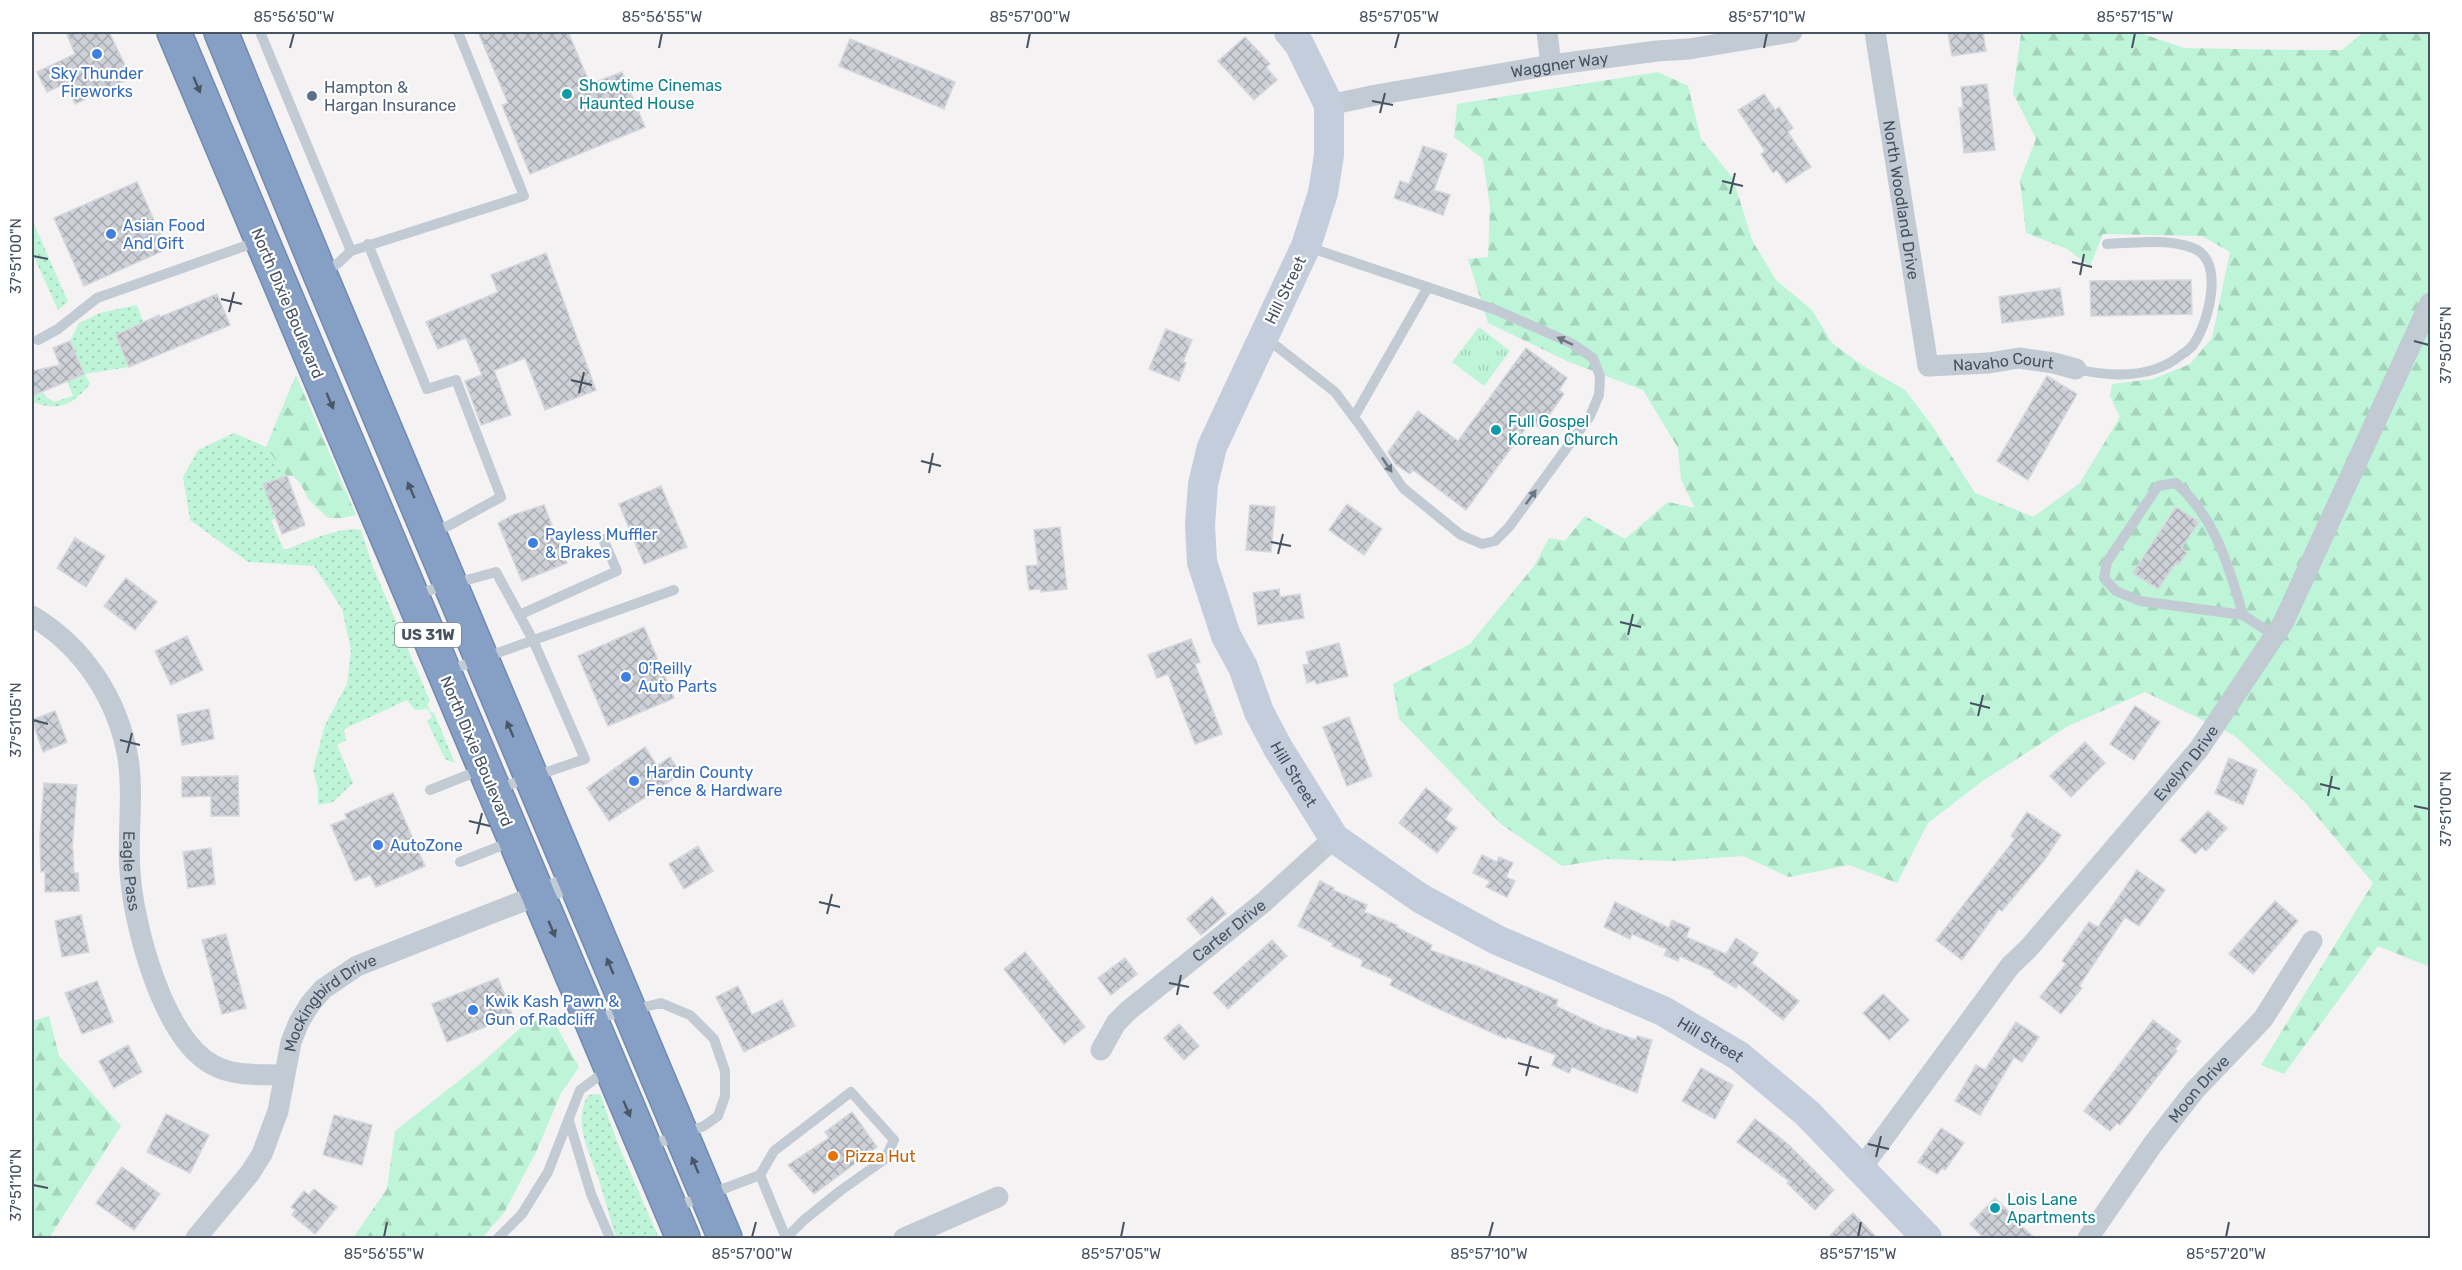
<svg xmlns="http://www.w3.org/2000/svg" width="2462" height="1270" viewBox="0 0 2462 1270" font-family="Rubik,sans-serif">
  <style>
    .grass { fill: url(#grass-dots) }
    .forest { fill: url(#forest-firs) }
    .park { fill: url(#park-tufts) }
    .building { fill: url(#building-cross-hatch); stroke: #d5d7dd; stroke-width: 1.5 }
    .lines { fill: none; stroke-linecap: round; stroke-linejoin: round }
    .highway-casing { stroke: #718ab0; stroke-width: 36 }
    .lane { stroke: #c2cbd4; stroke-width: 10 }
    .street { stroke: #c2cbd4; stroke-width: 21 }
    .secondary { stroke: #c3cddc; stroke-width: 30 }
    .highway { stroke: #869fc4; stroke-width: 33 }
    .oneway { fill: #4a5766 }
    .oneway2 { fill: #6c7784 }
    .ticks { fill: none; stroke: #475361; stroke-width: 2 }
    .shop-dot { fill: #3f7fe0; stroke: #fff; stroke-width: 2 }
    .culture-dot { fill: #0f9aa8; stroke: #fff; stroke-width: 2 }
    .service-dot { fill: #5c6f8a; stroke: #fff; stroke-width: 2 }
    .food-dot { fill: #e8710a; stroke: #fff; stroke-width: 2 }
    .labels { text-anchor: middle; stroke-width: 4.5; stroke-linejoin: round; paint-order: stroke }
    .shield { fill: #fff; stroke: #7e8790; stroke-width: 1.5 }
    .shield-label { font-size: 15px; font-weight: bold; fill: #475361 }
    .street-label { font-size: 16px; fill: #475361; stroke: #fff }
    .shop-label { font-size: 16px; fill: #366cbe; stroke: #fff; text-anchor: start }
    .culture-label { font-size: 16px; fill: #0d838f; stroke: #fff; text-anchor: start }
    .service-label { font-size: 16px; fill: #4e5e75; stroke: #fff; text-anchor: start }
    .food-label { font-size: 16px; fill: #c56008; stroke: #fff; text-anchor: start }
    .neatline { fill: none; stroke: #475361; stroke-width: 2 }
    .ticks-label { font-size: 15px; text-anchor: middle; fill: #475361 }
  </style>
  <defs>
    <pattern id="grass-dots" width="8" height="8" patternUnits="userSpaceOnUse" patternTransform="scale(1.5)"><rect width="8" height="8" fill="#bef4d7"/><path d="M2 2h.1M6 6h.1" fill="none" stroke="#a5d3bb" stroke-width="1.8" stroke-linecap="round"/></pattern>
    <pattern id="forest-firs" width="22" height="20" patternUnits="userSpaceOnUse" patternTransform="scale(1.5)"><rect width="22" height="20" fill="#bef4d7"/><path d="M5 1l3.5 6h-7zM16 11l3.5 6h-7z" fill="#a5d3bb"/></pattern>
    <pattern id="park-tufts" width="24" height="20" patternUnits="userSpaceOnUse" patternTransform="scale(1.5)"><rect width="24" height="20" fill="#bef4d7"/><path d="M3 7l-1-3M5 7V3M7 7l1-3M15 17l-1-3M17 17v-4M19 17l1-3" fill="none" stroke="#a5d3bb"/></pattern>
    <pattern id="building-cross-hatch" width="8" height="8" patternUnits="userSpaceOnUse" patternTransform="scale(1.5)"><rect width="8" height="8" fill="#cdd0d6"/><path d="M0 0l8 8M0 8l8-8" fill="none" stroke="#a8abb1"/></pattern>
  </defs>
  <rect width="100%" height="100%" fill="#f4f2f2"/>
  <g class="grass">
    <path d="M32,219L68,302L58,310L32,252Z"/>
    <path d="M137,305L144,324L116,335L129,367L85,374L90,384C72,406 59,411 32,402V395L44,393L46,397L54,402L73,396L67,381L84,374L70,341L79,323L100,313Z"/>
    <path d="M234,433L266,447L287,476L264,485L276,518L271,521L284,550C305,543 341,525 361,530L373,567L430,701L427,704L431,712L434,713L455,763L445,759L427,721L432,717L428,709L415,710L407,700L344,729L346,740L337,745L353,783L333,802L318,805V788L313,770L325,725L347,684L351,650L342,609L314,566L248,562L190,520L183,477L198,450Z"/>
    <path d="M600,1094L618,1144L659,1238H616C610,1219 605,1199 599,1180C590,1152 572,1124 588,1095Z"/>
  </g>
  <g class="forest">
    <path d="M2137,32L2184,48L2291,50H2342L2364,32H2430V967L2378,946L2284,1074L2261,1065L2373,883L2303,800L2235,736L2145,692L2068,726L1981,782L1928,823L1897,883L1849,865L1789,877L1743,856L1674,861L1607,859L1562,866L1501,824L1399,719L1393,684L1470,644L1534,566L1549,538L1565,541L1585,516L1625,539L1668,502L1695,508L1681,480L1678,448L1643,390L1569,362L1488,323L1468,259L1488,257L1490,207L1483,159L1454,137L1457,104L1658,72L1688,86L1701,139L1733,178L1752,240L1776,280L1812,310L1832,343L1863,366L1905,390L1933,427L1975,493L2033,517L2080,483L2120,417L2110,396L2112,384L2153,379L2190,364L2212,338L2230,252L2202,236L2103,234L2090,266L2067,249L2026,233L2020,180L2036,139L2013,93L2021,33Z"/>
    <path d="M296,375L356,515L342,518H328L308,499L301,484L293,476H287L266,447Z"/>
    <path d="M49,1016L59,1056L121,1126L49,1238H32V1021Z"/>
    <path d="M553,1020L579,1067L561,1093L537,1150L504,1213L482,1238H353L387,1189L395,1131L484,1061L528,1021Z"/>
  </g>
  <path class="park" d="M1479,327L1510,351L1484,386L1452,362Z"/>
  <g class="building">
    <path d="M66,32H109L131,78L75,104L66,83L47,92L37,72L75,54Z"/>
    <path d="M478,32H568L590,84L622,72L645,127L530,174L502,105L508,103Z"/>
    <path d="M1956,32H1983L1986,51L1952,56L1948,33L1956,34Z"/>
    <path d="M1245,37L1270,64L1266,67L1277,80L1254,100L1218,61Z"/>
    <path d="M850,39L955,82L944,109L839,66Z"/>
    <path d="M1987,84L1995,150L1964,153L1959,108H1963L1961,87Z"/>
    <path d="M1764,94L1775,110L1779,107L1793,128L1788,132L1811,167L1786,183L1777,170L1773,173L1761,154L1765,151L1738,110Z"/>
    <path d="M1423,146L1447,154L1434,190L1450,195L1443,215L1394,198L1400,181L1409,184Z"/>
    <path d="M137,182L167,249L84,286L54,218Z"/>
    <path d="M546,253L596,390L545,410L525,358L493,371L494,370L511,415L481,425L465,381L482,375L466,338L438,349L426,322L498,292L491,275Z"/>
    <path d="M2191,280L2192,314L2091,316L2090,281Z"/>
    <path d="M2060,288L2064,315L2002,323L1999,297Z"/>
    <path d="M217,294L230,325L129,367L116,335L159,315L160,317Z"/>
    <path d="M1166,329L1192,340L1183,362L1186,363L1179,381L1149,369Z"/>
    <path d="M70,341L84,374L32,396V371L60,365L53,348Z"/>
    <path d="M1526,348L1567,378L1559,390L1564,394L1540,428L1531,421L1466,510L1413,470L1410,474L1395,464L1388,452L1418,411L1458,441Z"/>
    <path d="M2047,376L2077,394L2028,480L1997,461Z"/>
    <path d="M287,476L305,525L282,534L263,484Z"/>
    <path d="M661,486L687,547L644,564L619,504Z"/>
    <path d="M1347,504L1382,529L1364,555L1329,530Z"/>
    <path d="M544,505L567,563L522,581L498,523L513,515Z"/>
    <path d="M1250,505L1275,507L1271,552L1246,550Z"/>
    <path d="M2176,507L2199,522L2181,548L2187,553L2179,564H2175L2158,589L2133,573Z"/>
    <path d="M1060,527L1067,589L1041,592V589L1029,590L1026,566L1038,565L1034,530Z"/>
    <path d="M75,538L105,556L86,587L57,568Z"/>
    <path d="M126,578L157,602L135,630L104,606Z"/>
    <path d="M1279,589L1280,597L1300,594L1304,618L1258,625L1253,593Z"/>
    <path d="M644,627L674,698L608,726L578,656Z"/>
    <path d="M187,636L203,670L171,685L155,651Z"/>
    <path d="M1191,639L1200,662L1195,664L1222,734L1195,744L1168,674L1157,678L1148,655Z"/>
    <path d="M1339,643L1348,676L1316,684L1315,680L1307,683L1303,665L1309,664L1306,652Z"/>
    <path d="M2135,706L2160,722L2134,760L2110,744Z"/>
    <path d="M209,709L214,739L182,745L177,715Z"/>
    <path d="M55,711L67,742L43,752L32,720Z"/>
    <path d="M1349,717L1372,776L1347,786L1323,727Z"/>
    <path d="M2085,742L2105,763L2071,797L2050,776Z"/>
    <path d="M645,747L657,766L670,757L681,774L609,821L587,788Z"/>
    <path d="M2229,758L2257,770L2243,805L2215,793Z"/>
    <path d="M238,776L239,816H211V796L182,797V777Z"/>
    <path d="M44,783L77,785L72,850H73L74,873H78L79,891L45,892V871L41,872L40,837Z"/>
    <path d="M1426,788L1452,809L1445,819L1457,828L1437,853L1399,823Z"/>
    <path d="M393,793L425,866L376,887L370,875L355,881L331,825L347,819L345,814Z"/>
    <path d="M2208,811L2227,828L2206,851L2202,847L2195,854L2180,840Z"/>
    <path d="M2027,812L2061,835L2045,859L2002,911L1999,909L1962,960L1936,940L2015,839L2011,836Z"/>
    <path d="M698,846L713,871L684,889L669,864Z"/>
    <path d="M211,848L215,884L188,888L183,852Z"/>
    <path d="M1482,855L1497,862L1499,857L1513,863L1506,877L1515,881L1507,897L1486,887L1490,881L1473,873Z"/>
    <path d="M2137,870L2165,890L2139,926L2125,917L2079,986L2082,988L2061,1014L2040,997L2066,964L2062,961L2089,922L2098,927Z"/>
    <path d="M1320,881L1334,888L1333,890L1367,905L1364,912L1397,925L1396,927L1432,945L1430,950L1476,966L1558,1000L1556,1006L1606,1030L1607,1029L1636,1040L1637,1036L1652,1040L1637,1093L1572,1067L1569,1073L1552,1065L1556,1055L1507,1037L1506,1039L1426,1003L1390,985L1393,979L1361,966L1363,960L1332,946L1333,943L1298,926Z"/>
    <path d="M1212,897L1226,914L1201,935L1187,919Z"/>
    <path d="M2275,901L2298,921L2253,974L2229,954Z"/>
    <path d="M1615,902L1669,928L1672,920L1690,928L1686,937L1726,954L1736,938L1758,953L1752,963L1799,1001L1783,1020L1738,984L1736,988L1713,974L1715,972L1680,956L1678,961L1664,955L1667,949L1632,934L1630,939L1604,927Z"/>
    <path d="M81,915L89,952L62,957L55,921Z"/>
    <path d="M226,934L246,1008L222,1014L202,940Z"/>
    <path d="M1272,940L1287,956L1228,1009L1213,993Z"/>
    <path d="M1025,952L1085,1027L1064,1044L1004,969Z"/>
    <path d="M1125,958L1137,974L1111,995L1098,978Z"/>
    <path d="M498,978L513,1016L447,1042L432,1004Z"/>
    <path d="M97,981L113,1022L82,1034L65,993Z"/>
    <path d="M738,986L752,1015L782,1000L795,1026L744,1052L716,997Z"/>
    <path d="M1883,994L1909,1020L1889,1040L1863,1013Z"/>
    <path d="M2153,1020L2181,1041L2175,1049L2177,1051L2120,1125L2117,1123L2110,1131L2084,1111Z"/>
    <path d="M2016,1022L2039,1037L2022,1062L2014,1057L1980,1115L1955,1101L1976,1065L1985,1070Z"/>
    <path d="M1179,1024L1199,1046L1184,1060L1164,1038Z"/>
    <path d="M128,1045L142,1072L114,1088L99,1061Z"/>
    <path d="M1701,1068L1733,1085L1715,1119L1682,1101Z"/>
    <path d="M852,1112L877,1147L814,1194L788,1165L829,1138L825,1132Z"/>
    <path d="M166,1114L209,1135L190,1173L147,1152Z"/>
    <path d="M334,1115L372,1125L362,1165L323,1155Z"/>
    <path d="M1755,1119L1788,1144L1834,1190L1815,1210L1787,1183L1789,1181L1737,1142Z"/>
    <path d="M1941,1128L1964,1143L1945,1170L1942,1168L1937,1174L1918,1162Z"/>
    <path d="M122,1167L160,1194L134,1230L96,1203Z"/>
    <path d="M314,1189L337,1207L315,1234L292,1215L295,1210L291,1207L304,1191L309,1195Z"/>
    <path d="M1995,1198L2016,1219L2015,1220L2036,1239H1985L1970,1224Z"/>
    <path d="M1853,1213L1878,1239H1827L1841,1224Z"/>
  </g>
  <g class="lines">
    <g class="highway-casing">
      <g id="highway">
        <path d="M174,32L683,1238"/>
        <path d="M221,32L320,274L725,1238"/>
      </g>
    </g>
    <g class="lane">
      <path d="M260,32L351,251"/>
      <path d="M368,244L427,389L456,380L501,497L448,526L432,531"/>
      <path d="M323,272L337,264L351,251L524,196L458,32"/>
      <path d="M1266,338L1335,392L1359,424L1403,488L1461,535L1482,544L1495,541L1509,527L1590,416L1599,395L1600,376L1593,358L1571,343L1496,310L1308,247"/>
      <path d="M38,340L58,329L97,298L245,246L258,240"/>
      <path d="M2076,369C2111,377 2152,379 2181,355C2186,352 2192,347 2195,342C2209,320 2225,260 2193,248C2167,238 2134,243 2107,244"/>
      <path d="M1354,417L1428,287"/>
      <path d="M416,594L496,572L533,640L585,759L497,789"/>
      <path d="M519,615L617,571L603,539"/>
      <path d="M2243,615L2140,601L2116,591L2104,578L2107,562L2158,486L2176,483C2215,518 2229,566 2243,615L2274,635"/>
      <path d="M447,671L674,590"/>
      <path d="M430,790L483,769"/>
      <path d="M460,862L513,841"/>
      <path d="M593,1019L661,1003L690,1015L714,1039L725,1071V1096L718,1116L704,1126L647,1147"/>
      <path d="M569,1121L591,1194L610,1238"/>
      <path d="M760,1175L774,1151L851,1092L894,1140L885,1159L840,1191L804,1220L786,1238"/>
      <path d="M673,1208L760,1175L786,1238"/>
      <path d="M498,1238L522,1214L548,1172L580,1090L607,1070"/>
    </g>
    <g class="street">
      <path d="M1547,32L1551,65"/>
      <path id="s1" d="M1875,32L1928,366L1989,363L2019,358L2054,363L2076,369"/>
      <path id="s2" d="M1329,105L1376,95L1551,65L1657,51L1689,49L1792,32"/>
      <path id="s3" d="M32,616C83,646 118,699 128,758C134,794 127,834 130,871C133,924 163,1039 213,1065C235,1077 261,1074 284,1075"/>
      <path id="s4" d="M1101,1050L1116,1023L1129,1010L1264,902L1334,838"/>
      <path id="s5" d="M1860,1170L2010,966L2028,949L2199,749L2283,623L2430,303"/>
      <path id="s6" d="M196,1238L250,1173L262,1154L278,1111L291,1042L299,1022L310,1004L323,989L357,966L574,881"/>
      <path d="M904,1238L998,1197"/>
      <path id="s7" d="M2088,1238L2153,1144L2195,1090L2263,1019L2312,941"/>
    </g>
    <path class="secondary" id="s8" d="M1289,32L1299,44L1329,105V155L1323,193L1306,246L1212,447L1203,484L1200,525L1202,562L1226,636L1243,667L1259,712L1278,748L1334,838L1420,898L1497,940L1663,1011L1739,1056L1807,1113L1927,1238"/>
    <use href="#highway" class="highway"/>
  </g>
  <defs><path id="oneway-solid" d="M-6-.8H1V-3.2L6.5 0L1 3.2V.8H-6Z" transform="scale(1.5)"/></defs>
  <g class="oneway">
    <use href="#oneway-solid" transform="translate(197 85) rotate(67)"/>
    <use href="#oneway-solid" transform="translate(330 401) rotate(67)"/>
    <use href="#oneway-solid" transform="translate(411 490) rotate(-113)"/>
    <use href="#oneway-solid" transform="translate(510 729) rotate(-113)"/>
    <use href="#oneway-solid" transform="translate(552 929) rotate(67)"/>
    <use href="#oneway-solid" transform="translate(610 966) rotate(-113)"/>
    <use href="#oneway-solid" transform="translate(627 1109) rotate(67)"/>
    <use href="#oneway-solid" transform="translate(695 1165) rotate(-113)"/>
  </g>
  <g class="oneway2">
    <use href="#oneway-solid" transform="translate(1565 341) rotate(-154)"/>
    <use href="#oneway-solid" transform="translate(1387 465) rotate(56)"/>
    <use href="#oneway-solid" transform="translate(1531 497) rotate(-54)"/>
  </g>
  <path class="ticks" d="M290,48L294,33M659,48L662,33M1027,48L1030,33M1395,48L1399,33M1764,48L1767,33M2132,48L2135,33M1372,101L1393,105M1380,113L1385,93M1722,181L1743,186M1730,194L1735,173M33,256L48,259M2072,262L2092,267M2080,275L2084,254M221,299L242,304M229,312L234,292M2414,341L2429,345M571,380L592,385M579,393L584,372M921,461L941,466M929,473L933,453M1271,542L1291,546M1278,554L1283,534M1620,622L1641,627M1628,635L1633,614M1970,703L1990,708M1978,716L1983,695M33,720L48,724M120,740L140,745M127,753L132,733M2320,784L2340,789M2328,796L2332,776M2414,806L2429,809M469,821L490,826M477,834L482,813M819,902L840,907M827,914L832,894M1169,983L1189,987M1177,995L1181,975M1518,1063L1539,1068M1526,1076L1531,1056M1868,1144L1889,1149M1876,1157L1881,1136M33,1185L48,1188M384,1237L387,1222M752,1237L756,1222M1121,1237L1124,1222M1489,1237L1493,1222M1858,1237L1861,1222M2226,1237L2229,1222"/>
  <g class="shop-dot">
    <circle cx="97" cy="54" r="6"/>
    <circle cx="111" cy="234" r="6"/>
    <circle cx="533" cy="543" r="6"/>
    <circle cx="626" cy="677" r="6"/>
    <circle cx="634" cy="781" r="6"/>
    <circle cx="378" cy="845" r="6"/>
    <circle cx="473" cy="1010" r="6"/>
  </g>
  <g class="culture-dot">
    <circle cx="567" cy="94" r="6"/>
    <circle cx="1496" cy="430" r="6"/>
    <circle cx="1995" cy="1208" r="6"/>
  </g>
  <circle class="service-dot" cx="312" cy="96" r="6"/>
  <circle class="food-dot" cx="833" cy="1156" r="6"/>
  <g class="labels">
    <rect class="shield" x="395" y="623" width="66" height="24" rx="4.5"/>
    <g class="shield-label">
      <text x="428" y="640">US 31W</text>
    </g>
    <g class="street-label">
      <text dy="6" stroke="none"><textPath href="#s2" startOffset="234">Waggner Way</textPath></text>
      <text dy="6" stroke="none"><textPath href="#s1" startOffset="170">North Woodland Drive</textPath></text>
      <text transform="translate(1285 290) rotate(-64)" y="6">Hill Street</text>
      <text transform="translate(288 303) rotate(67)" y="6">North Dixie Boulevard</text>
      <text dy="6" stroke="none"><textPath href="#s1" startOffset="414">Navaho Court</textPath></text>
      <text transform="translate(477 751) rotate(67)" y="6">North Dixie Boulevard</text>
      <text dy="6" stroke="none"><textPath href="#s5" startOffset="522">Evelyn Drive</textPath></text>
      <text dy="6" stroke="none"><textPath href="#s8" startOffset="798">Hill Street</textPath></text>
      <text dy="6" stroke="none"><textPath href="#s3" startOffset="290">Eagle Pass</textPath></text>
      <text dy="6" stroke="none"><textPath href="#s4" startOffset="177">Carter Drive</textPath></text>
      <text dy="6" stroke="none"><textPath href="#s6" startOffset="280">Mockingbird Drive</textPath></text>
      <text dy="6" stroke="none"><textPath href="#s8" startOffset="1302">Hill Street</textPath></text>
      <text dy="6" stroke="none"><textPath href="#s7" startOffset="186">Moon Drive</textPath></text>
    </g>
    <g class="shop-label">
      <text x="97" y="79" text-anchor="middle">Sky Thunder<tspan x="97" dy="18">Fireworks</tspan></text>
      <text x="123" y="231">Asian Food<tspan x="123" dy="18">And Gift</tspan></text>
      <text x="545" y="540">Payless Muffler<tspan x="545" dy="18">&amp; Brakes</tspan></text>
      <text x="638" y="674">O'Reilly<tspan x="638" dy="18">Auto Parts</tspan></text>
      <text x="646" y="778">Hardin County<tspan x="646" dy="18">Fence &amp; Hardware</tspan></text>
      <text x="390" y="851">AutoZone</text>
      <text x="485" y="1007">Kwik Kash Pawn &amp;<tspan x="485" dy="18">Gun of Radcliff</tspan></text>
    </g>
    <g class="culture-label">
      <text x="579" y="91">Showtime Cinemas<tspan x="579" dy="18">Haunted House</tspan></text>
      <text x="1508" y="427">Full Gospel<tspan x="1508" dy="18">Korean Church</tspan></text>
      <text x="2007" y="1205">Lois Lane<tspan x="2007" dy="18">Apartments</tspan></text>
    </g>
    <g class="service-label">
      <text x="324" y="93">Hampton &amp;<tspan x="324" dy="18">Hargan Insurance</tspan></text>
    </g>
    <g class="food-label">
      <text x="845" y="1162">Pizza Hut</text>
    </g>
  </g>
  <rect width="2462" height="1270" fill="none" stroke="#ffffff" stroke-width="66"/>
  <rect x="33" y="33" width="2396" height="1204" class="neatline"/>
  <g class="ticks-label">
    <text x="294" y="22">85°56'50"W</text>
    <text x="662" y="22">85°56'55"W</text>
    <text x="1030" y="22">85°57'00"W</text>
    <text x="1399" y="22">85°57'05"W</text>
    <text x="1767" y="22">85°57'10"W</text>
    <text x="2135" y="22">85°57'15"W</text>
    <text transform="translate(16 256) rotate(-90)" y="5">37°51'00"N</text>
    <text transform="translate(2446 345) rotate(-90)" y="5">37°50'55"N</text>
    <text transform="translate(16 720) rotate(-90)" y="5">37°51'05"N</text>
    <text transform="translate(2446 809) rotate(-90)" y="5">37°51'00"N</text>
    <text transform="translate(16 1185) rotate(-90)" y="5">37°51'10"N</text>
    <text x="384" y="1259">85°56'55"W</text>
    <text x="752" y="1259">85°57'00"W</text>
    <text x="1121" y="1259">85°57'05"W</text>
    <text x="1489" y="1259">85°57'10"W</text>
    <text x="1858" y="1259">85°57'15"W</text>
    <text x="2226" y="1259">85°57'20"W</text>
  </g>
</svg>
